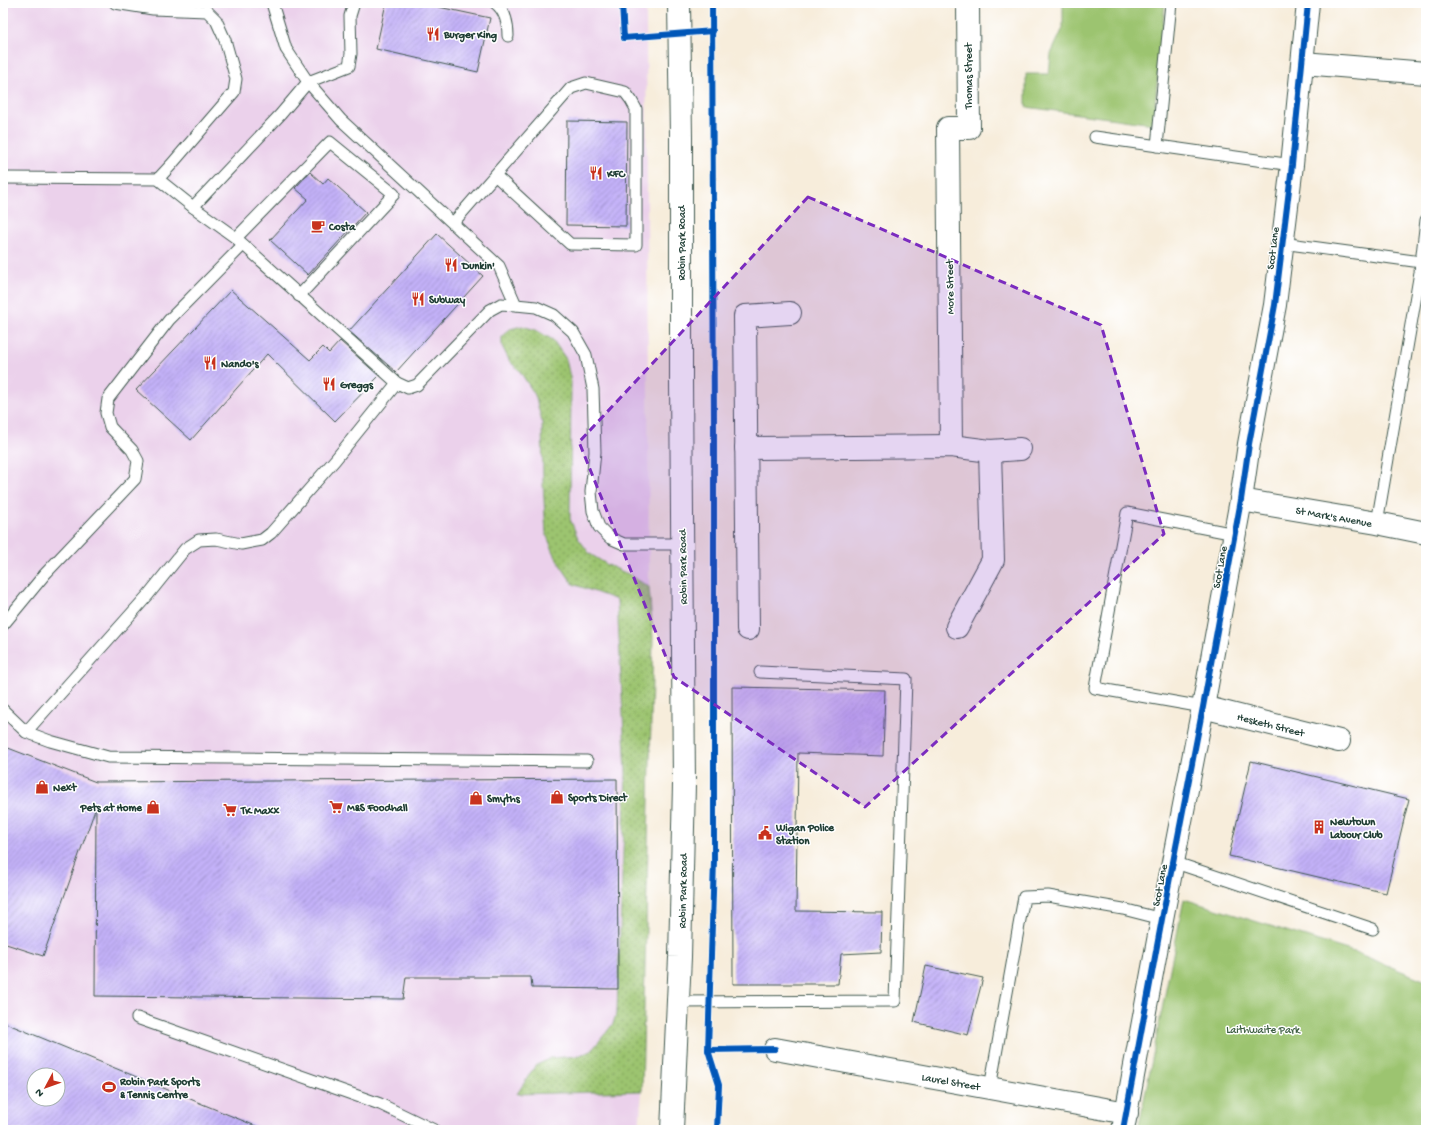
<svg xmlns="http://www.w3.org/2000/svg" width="1429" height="1133" viewBox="0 0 1429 1133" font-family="'Gochi Hand',sans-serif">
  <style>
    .built { fill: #ebd1eb; fill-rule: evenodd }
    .grass { fill: url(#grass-dots); stroke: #5e8052 }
    .park { fill: #9cc46f; stroke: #5e8052 }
    .building { fill: url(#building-hatch); fill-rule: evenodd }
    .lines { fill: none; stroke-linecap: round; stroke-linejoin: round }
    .lane-casing { stroke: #3f574d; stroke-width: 13 }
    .street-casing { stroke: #3f574d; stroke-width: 24 }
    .secondary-casing { stroke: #3f574d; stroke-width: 24 }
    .lane { stroke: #fff; stroke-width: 11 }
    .street { stroke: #fff; stroke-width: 22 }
    .secondary { stroke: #fff; stroke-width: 22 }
    .cycleway-casing { stroke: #fff; stroke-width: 8 }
    .cycleway { stroke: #0057b8; stroke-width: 6 }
    .marked { fill: #7b2cbf; fill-opacity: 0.2; stroke: #7b2cbf; stroke-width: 3; stroke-dasharray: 8 5; stroke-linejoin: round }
    .labels { text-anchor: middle; stroke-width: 3; stroke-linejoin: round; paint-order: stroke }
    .poi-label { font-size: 11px; font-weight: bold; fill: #1f3d34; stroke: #fff; text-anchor: start }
    .street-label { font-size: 11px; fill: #1f3d34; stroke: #fff }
    .park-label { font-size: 11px; fill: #3e5f43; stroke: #fff }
  </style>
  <defs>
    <pattern id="grass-dots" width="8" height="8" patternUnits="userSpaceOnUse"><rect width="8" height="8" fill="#9cc46f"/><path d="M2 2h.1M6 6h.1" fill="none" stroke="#7fa05c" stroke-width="1.8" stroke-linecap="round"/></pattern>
    <pattern id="building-hatch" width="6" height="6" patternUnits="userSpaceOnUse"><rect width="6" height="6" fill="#c3b1f8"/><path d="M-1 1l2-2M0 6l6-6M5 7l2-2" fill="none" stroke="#9e91ca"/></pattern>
  </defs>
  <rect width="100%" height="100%" fill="#fff"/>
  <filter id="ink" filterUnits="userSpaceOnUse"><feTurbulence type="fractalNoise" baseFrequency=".025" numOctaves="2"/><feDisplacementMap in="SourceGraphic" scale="8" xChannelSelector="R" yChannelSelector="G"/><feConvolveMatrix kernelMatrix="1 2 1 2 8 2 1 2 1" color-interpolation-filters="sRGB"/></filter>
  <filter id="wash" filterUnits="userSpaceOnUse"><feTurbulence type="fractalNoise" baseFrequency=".012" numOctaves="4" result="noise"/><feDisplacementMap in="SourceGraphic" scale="16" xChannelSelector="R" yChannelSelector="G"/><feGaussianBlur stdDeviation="0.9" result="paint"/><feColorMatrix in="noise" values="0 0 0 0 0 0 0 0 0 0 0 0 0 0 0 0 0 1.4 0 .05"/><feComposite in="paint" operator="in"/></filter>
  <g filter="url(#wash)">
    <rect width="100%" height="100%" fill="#f7eddb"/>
    <path class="built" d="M3,3H646L649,587L653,638L642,1091L639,1130H3ZM34,1075H58V1099H34Z"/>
    <path class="grass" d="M522,326L536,330L553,340L566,359L571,382L570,519L578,538L590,554L608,565L630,575L649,587L653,638L642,1091L517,1094L535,1066L551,1058L578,1056L591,1051L613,1024L617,1010L626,773L617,600L573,584L557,560L546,534L543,483L542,422L535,395L519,370L510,362L502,346V336L510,329Z"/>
    <g class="park">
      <path d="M1063,3H1165L1153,124L1026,107V74H1049L1051,54L1063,28Z"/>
      <path d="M1184,899L1357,953L1426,981V1130H1138Z"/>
    </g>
    <g id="blocks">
      <g class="building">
        <path d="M386,3H420L490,18L478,72L376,49Z"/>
        <path d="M567,121L627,122L626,226L566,225Z"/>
        <path d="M310,172L323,184L328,178L366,212L308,275L270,240L308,199L295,188Z"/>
        <path d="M437,234L483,276L396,372L349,331Z"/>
        <path d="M231,290L310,360L323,347L329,353L340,341L379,376L335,421L267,354L191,440L136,390Z"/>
        <path d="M732,687L885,690L883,756L798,753L796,911L882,912L881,952L841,954L838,984H733Z"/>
        <path d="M3,746L96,782L617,779L618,989L532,988L531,977H406L403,999L95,996L96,807L43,956L3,943Z"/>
        <path d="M1251,761L1409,799L1386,893L1229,856Z"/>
        <path d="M926,966L983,978L968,1035L914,1022Z"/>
        <path d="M3,1022L263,1129V1130H3ZM34,1075H58V1099H34Z"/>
      </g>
    </g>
  </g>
  <g filter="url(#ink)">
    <use href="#blocks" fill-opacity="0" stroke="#3f574d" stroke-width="1"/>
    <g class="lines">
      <g class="lane-casing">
        <g id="lane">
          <path d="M115,3L153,9L207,11L216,20L225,40L236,79L234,92L171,165L158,179"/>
          <path d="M272,3L286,49L308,82L341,120L499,266L516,305"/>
          <path d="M495,3C506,11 508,24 508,36"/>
          <path d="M1095,137L1292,165"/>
          <path d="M1157,146L1171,3"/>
          <path d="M3,178L158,179L193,207L236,238L397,383L408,388L417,385L490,310L501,304L516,305L536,307L554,315L573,332L586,355L593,389L595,452L591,492L593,511L599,527L610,538L624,544H682"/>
          <path d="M193,207L280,115L308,82L349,66L351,54L350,16L354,3"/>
          <path d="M453,223L571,88L586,83L625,92L631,100L636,109V245L570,244L496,176"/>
          <path d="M236,238L330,142L394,194L299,296"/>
          <path d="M1282,243L1421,262"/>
          <path d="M397,383L335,460L271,533L262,540L241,544L216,539L199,540L185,549L148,595L26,732L50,741L108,757L587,761"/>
          <path d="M1377,523L1420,272L1426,220"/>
          <path d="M3,625L45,574L135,479L138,461L132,450L110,427L106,413L108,399L169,320L243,245"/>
          <path d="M1203,707L1095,688L1127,513L1235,534"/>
          <path d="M3,710L26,732"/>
          <path d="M1173,862L1373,929"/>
          <path d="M678,1002L895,1001L906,679L760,672"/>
          <path d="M137,1018L380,1104L434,1130"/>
          <path d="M990,1088L1024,897L1048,896L1123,909L1162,919"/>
        </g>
      </g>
      <g class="street-casing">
        <g id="street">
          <path d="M1303,63L1426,73"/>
          <path d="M951,446L948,128H969L968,3"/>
          <path d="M746,448L951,446L990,451L1020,449"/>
          <path d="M1241,500L1377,523L1426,533"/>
          <path d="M957,627L993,560L990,451"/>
          <path d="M748,629L745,316L790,313"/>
          <path d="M1203,707L1339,741"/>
          <path d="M775,1049L1127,1113"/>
          <path d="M1123,1130L1162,919L1203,707L1241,500L1249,444L1275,305L1292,165L1308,3"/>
        </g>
      </g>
      <g class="secondary-casing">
        <path id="secondary" d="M672,1130L680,957L684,784L681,380V137L679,3"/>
      </g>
      <use href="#lane" class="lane"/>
      <use href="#street" class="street"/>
      <use href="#secondary" class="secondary"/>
      <g class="cycleway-casing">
        <g id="cycleway">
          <path d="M622,3L624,38L713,31"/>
          <path d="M712,3L714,428V861L708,1050L719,1085L717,1130"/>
          <path d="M708,1050L775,1049"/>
          <path d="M1123,1130L1162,919L1203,707L1241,500L1249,444L1275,305L1292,165L1308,3"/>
        </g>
      </g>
      <use href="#cycleway" class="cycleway"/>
    </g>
  </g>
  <path class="marked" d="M808,197L1101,325L1164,534L865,807L674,677L579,442Z"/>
  <defs>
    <g id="restaurant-bare" transform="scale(1.08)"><path d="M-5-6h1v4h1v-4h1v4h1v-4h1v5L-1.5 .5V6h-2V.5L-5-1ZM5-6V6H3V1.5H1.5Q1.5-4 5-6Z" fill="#c8321e" stroke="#fff" stroke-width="2.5" paint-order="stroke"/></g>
    <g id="cafe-bare" transform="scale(1.08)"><path d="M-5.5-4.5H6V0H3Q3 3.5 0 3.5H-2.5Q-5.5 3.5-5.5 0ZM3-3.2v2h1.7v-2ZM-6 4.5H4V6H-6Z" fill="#c8321e" stroke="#fff" stroke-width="2.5" paint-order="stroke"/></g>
    <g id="shop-bare" transform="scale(1.08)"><path d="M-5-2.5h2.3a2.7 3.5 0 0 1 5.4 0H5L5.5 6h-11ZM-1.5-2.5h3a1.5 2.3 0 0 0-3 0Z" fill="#c8321e" stroke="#fff" stroke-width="2.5" paint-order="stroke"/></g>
    <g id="supermarket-bare" transform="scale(1.08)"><path d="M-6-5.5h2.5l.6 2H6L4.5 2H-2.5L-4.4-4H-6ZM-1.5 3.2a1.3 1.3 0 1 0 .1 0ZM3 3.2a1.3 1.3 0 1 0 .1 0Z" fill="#c8321e" stroke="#fff" stroke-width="2.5" paint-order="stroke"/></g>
    <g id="building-bare" transform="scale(1.08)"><path d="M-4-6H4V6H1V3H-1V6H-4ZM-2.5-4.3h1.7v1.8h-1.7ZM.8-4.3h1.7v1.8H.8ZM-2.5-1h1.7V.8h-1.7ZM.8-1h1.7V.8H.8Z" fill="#c8321e" stroke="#fff" stroke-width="2.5" paint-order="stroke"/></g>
    <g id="civic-bare" transform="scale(1.08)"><path d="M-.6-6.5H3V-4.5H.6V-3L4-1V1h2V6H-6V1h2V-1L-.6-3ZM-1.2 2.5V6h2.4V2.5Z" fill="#c8321e" stroke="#fff" stroke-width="2.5" paint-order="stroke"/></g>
    <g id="stadium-bare" transform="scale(1.08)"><path d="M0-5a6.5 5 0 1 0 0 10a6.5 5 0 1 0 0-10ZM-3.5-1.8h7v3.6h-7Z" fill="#c8321e" stroke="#fff" stroke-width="2.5" paint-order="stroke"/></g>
  </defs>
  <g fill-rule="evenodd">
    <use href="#restaurant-bare" x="433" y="34"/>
    <use href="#restaurant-bare" x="596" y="173"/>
    <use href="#cafe-bare" x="318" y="226"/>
    <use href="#restaurant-bare" x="451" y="265"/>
    <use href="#restaurant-bare" x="418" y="299"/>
    <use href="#restaurant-bare" x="210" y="363"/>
    <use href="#restaurant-bare" x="329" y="384"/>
    <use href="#shop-bare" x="42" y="787"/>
    <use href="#shop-bare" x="557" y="797"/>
    <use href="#shop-bare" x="476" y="798"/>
    <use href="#shop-bare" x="153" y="807"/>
    <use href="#supermarket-bare" x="336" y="807"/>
    <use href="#supermarket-bare" x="230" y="810"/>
    <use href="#building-bare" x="1319" y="827"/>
    <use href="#civic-bare" x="765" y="833"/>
    <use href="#stadium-bare" x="109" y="1087"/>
  </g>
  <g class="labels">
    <g class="poi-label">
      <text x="444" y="38">Burger King</text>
      <text x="607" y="177">KFC</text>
      <text x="329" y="230">Costa</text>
      <text x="462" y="269">Dunkin'</text>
      <text x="429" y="303">Subway</text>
      <text x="221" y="367">Nando's</text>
      <text x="340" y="388">Greggs</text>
      <text x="53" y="791">Next</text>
      <text x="568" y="801">Sports Direct</text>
      <text x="487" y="802">Smyths</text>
      <text x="142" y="811" text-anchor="end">Pets at Home</text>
      <text x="347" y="811">M&amp;S Foodhall</text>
      <text x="241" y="814">TK Maxx</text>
      <text x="1330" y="825">Newtown<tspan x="1330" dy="13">Labour Club</tspan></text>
      <text x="776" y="831">Wigan Police<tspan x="776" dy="13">Station</tspan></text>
      <text x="120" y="1085">Robin Park Sports<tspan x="120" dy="13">&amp; Tennis Centre</tspan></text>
    </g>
    <g class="street-label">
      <text transform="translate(968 76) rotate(-90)" y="4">Thomas Street</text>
      <text transform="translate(681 243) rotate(-90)" y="4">Robin Park Road</text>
      <text transform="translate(1272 248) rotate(-83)" y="4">Scot Lane</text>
      <text transform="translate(949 287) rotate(-91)" y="4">More Street</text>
      <text transform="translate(1334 516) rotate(10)" y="4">St Mark's Avenue</text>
      <text transform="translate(682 567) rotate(-91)" y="4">Robin Park Road</text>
      <text transform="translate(1219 567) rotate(-80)" y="4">Scot Lane</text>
      <text transform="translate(1271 724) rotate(14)" y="4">Hesketh Street</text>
      <text transform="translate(1159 885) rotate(-79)" y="4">Scot Lane</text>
      <text transform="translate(682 891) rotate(-89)" y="4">Robin Park Road</text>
      <text transform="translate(951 1081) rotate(10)" y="4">Laurel Street</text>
    </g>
    <g class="park-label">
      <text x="1263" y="1033">Laithwaite Park</text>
    </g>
  </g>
  <rect width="1429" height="1133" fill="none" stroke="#fff" stroke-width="16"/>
  <g transform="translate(46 1087) rotate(229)"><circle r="19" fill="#ffffff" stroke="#a5b1ae"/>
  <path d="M0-3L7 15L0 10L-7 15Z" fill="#c8321e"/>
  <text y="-6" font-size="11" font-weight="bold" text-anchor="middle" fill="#1f3d34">N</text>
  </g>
</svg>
